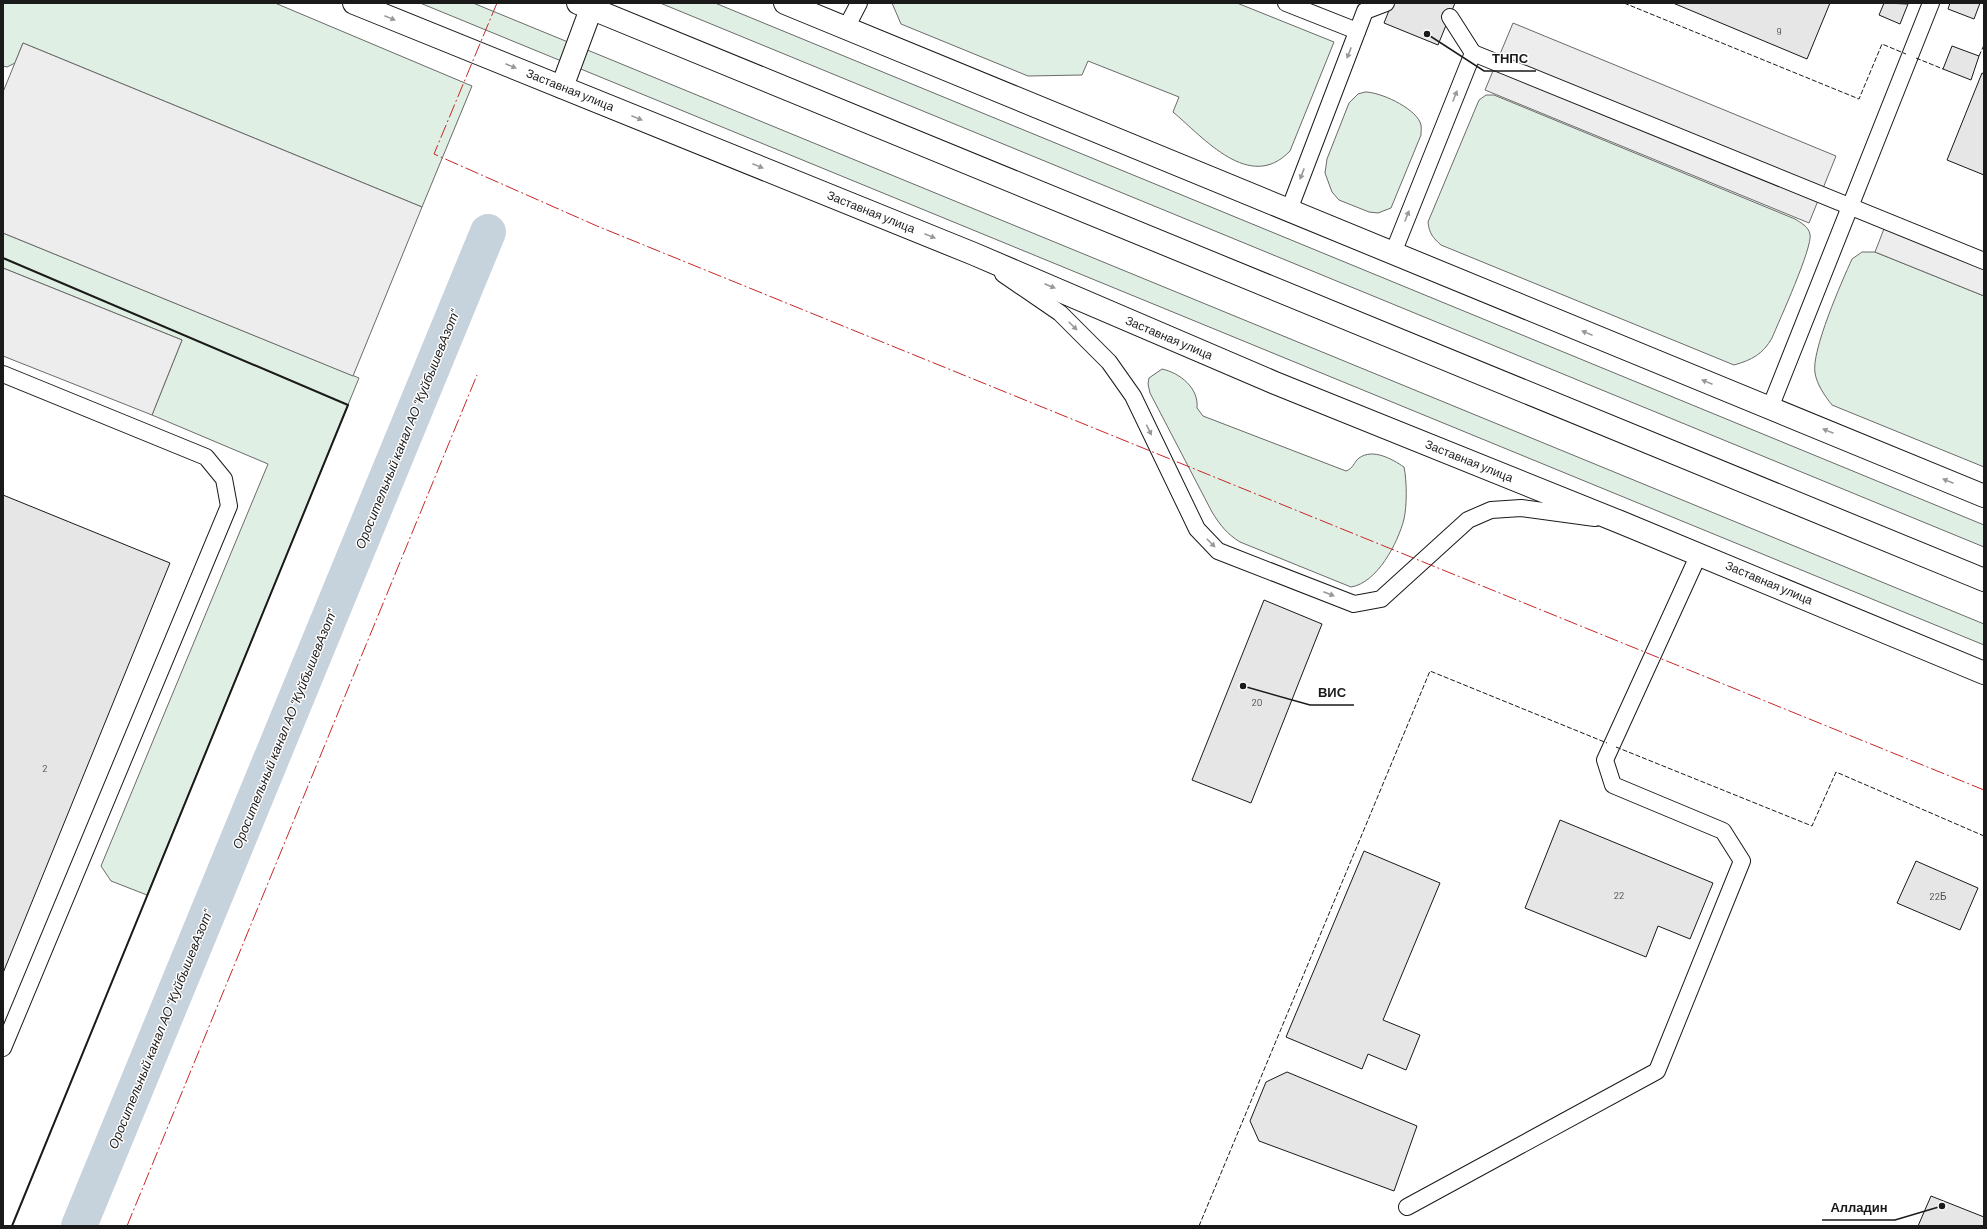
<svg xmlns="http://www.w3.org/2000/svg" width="1987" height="1229" viewBox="0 0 1987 1229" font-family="Barlow,sans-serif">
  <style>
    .green { fill: #e0efe3; stroke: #6a6a6a }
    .parking { fill: #ededed; stroke: #6a6a6a }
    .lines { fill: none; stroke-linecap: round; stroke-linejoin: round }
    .canal { stroke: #c6d2dc; stroke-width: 36 }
    .building { fill: #e6e6e6; stroke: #1a1a1a }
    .service-casing { stroke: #1a1a1a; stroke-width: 18 }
    .primary-casing { stroke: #1a1a1a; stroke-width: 24 }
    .service { stroke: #fff; stroke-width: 16 }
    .primary { stroke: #fff; stroke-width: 22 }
    .fence { stroke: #1a1a1a; stroke-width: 1; stroke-dasharray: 5 2; stroke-linecap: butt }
    .wall { stroke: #1a1a1a; stroke-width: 2 }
    .power { stroke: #c62828; stroke-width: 1; stroke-dasharray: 14 3 2 3; stroke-linecap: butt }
    .oneway { fill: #989898 }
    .labels { text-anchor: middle; stroke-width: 3; stroke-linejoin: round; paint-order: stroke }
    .number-label { font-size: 10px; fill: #4d4d4d }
    .street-label { font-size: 12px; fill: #1a1a1a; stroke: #fff }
    .water-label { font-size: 13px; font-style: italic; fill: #1a1a1a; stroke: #fff }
    .leader { fill: none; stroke: #1a1a1a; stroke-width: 1.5 }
    .callout-dot { fill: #1a1a1a; stroke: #fff; stroke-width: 1.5 }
    .callout-label { font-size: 13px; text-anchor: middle; font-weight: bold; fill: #1a1a1a; stroke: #fff; stroke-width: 3; stroke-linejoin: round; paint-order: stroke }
  </style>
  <rect width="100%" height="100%" fill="#fff"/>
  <g class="green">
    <path d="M3,3H275L472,86L422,207L23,43L15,63L7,67L3,66Z"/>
    <path d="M420,3H473L1984,624V645Z"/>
    <path d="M660,3H715L1984,525V547Z"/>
    <path d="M892,3H1237L1334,42L1290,151C1250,193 1204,138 1173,112L1179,97L1088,61L1082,75L1028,76L901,24Z"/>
    <path d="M1365,92C1380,92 1413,107 1420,122C1422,126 1421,130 1421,135L1391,208L1378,213L1369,212L1339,200L1332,192L1325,173L1327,159L1349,103L1358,94Z"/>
    <path d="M1486,95H1494L1795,219C1801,223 1808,226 1810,234C1813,247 1779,321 1772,338C1763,354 1752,360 1734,365L1441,245C1433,238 1429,233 1428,222L1479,100Z"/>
    <path d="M3,233L359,378L147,895L111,881L101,866L268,464L152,415L182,340L3,268Z"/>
    <path d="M1862,252H1875L1984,296V467L1832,405C1825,396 1817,385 1815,373C1811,351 1842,281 1852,259Z"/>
    <path d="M1162,369C1180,373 1199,388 1197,408L1203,416L1346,471C1354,468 1353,463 1359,458C1373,448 1392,459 1404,467C1407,481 1407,506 1404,519C1398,543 1377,583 1351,587L1240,542C1227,534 1220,525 1212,512L1150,393L1148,384L1149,378Z"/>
  </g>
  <g class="parking">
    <path d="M1513,23L1836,156L1809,223L1485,90Z"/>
    <path d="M23,43L422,207L353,376L3,233V92Z"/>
    <path d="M1887,221L1984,261V296L1875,252Z"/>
    <path d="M3,268L182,340L152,415L3,356Z"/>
  </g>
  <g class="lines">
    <path class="canal" d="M79,1226L488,232"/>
  </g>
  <g class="building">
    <path d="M1392,3H1455L1438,45L1384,23Z"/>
    <path d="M1673,3H1830L1807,59Z"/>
    <path d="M1884,3L1908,4L1900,24L1879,15Z"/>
    <path d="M1950,3H1980L1974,19L1948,9Z"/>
    <path d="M1952,46L1979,56L1971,80L1943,69Z"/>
    <path d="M1982,73L1984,74V175L1947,160Z"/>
    <path d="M3,495L170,563L3,973Z"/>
    <path d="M1264,600L1322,624L1251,803L1192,780Z"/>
    <path d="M1560,820L1713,883L1690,939L1658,926L1646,957L1525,908Z"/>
    <path d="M1364,851L1440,883L1383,1020L1420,1035L1406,1070L1368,1054L1362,1069L1286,1037Z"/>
    <path d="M1916,861L1978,888L1960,930L1897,903Z"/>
    <path d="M1287,1072L1417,1126L1394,1191L1259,1141L1250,1121L1266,1082Z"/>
    <path d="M1931,1196L1984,1217V1226H1918Z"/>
  </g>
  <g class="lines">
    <g class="service-casing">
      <g id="service">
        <path d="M1286,3L1357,31"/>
        <path d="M846,28L859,3"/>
        <path d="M1473,53L1984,261"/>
        <path d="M1289,210L1365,11L1386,3"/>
        <path d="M1393,253L1473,53L1450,17"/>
        <path d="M1003,274L1060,313L1109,362L1133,396L1197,529L1218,551L1354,604L1381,599L1468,520L1491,510L1521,508L1595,518"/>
        <path d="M3,374L206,457L224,479L229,506L3,1048"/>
        <path d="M1770,408L1931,3"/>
        <path d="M1407,1207L1657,1071L1742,861L1723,831L1613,785L1605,760L1699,554"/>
      </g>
    </g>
    <g class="primary-casing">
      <g id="primary">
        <path d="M354,3L974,254L1275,383L1620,522L1984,673"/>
        <path d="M578,3L1984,580"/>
        <path d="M785,3L1984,496"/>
        <path d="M562,87L591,9"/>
      </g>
    </g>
    <use href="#service" class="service"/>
    <use href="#primary" class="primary"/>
    <g class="fence">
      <path d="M1624,3L1859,99L1882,44L1906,54"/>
      <path d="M1979,56L1984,45"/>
      <path d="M1916,58L1943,69"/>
      <path d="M1616,747L1812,826L1836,772L1984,836"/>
      <path d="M1199,1226L1430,671L1607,743"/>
    </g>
    <path class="wall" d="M3,258L348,405L12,1226"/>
    <g class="power">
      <path d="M497,3L434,154L597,226L1984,790"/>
      <path d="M127,1226L477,375"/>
    </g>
  </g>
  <defs><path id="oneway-solid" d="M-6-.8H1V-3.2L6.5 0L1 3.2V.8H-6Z"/></defs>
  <g class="oneway">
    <use href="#oneway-solid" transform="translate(390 18) rotate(22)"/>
    <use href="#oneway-solid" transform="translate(1349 53) rotate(111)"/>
    <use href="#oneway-solid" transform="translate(511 66) rotate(22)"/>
    <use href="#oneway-solid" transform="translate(1455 96) rotate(-68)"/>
    <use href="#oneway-solid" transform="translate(637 118) rotate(22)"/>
    <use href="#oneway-solid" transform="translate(758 166) rotate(22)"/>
    <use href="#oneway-solid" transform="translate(1302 174) rotate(111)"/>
    <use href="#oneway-solid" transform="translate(1407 216) rotate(-68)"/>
    <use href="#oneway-solid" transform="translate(930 236) rotate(22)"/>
    <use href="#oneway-solid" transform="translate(1050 286) rotate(23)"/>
    <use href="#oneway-solid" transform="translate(1073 326) rotate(45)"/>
    <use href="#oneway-solid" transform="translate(1587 333) rotate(-158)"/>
    <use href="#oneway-solid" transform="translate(1707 382) rotate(-158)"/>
    <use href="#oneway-solid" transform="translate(1149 430) rotate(64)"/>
    <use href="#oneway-solid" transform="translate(1828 431) rotate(-158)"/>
    <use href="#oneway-solid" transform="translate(1948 481) rotate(-158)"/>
    <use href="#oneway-solid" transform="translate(1211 543) rotate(45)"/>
    <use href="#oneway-solid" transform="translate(1329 594) rotate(21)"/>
  </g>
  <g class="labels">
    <g class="number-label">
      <text x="1779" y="35">9</text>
      <text x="1257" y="706">20</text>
      <text x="45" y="772">2</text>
      <text x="1619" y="899">22</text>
      <text x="1938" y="900">22Б</text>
    </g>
    <g class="street-label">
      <text transform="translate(570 90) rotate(22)" y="4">Заставная улица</text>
      <text transform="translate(871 212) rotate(22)" y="4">Заставная улица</text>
      <text transform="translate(1169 338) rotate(23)" y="4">Заставная улица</text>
      <text transform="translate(1469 461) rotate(22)" y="4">Заставная улица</text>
      <text transform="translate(1769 583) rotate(23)" y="4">Заставная улица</text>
    </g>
    <g class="water-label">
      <text transform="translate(407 429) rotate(-68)" y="5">Оросительный канал АО "КуйбышевАзот"</text>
      <text transform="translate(284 729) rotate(-68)" y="5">Оросительный канал АО "КуйбышевАзот"</text>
      <text transform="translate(160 1029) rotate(-68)" y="5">Оросительный канал АО "КуйбышевАзот"</text>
    </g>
  </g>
  <path class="leader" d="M1427 34L1484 71H1536M1243 686L1310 705H1354M1942 1206L1895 1220H1822"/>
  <g class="callout-dot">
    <circle cx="1427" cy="34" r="4"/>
    <circle cx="1243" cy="686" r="4"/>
    <circle cx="1942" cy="1206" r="4"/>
  </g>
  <g class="callout-label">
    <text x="1510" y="63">ТНПС</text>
    <text x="1332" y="697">ВИС</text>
    <text x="1859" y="1212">Алладин</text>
  </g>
  <rect width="1987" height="1229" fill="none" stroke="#1a1a1a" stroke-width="8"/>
</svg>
